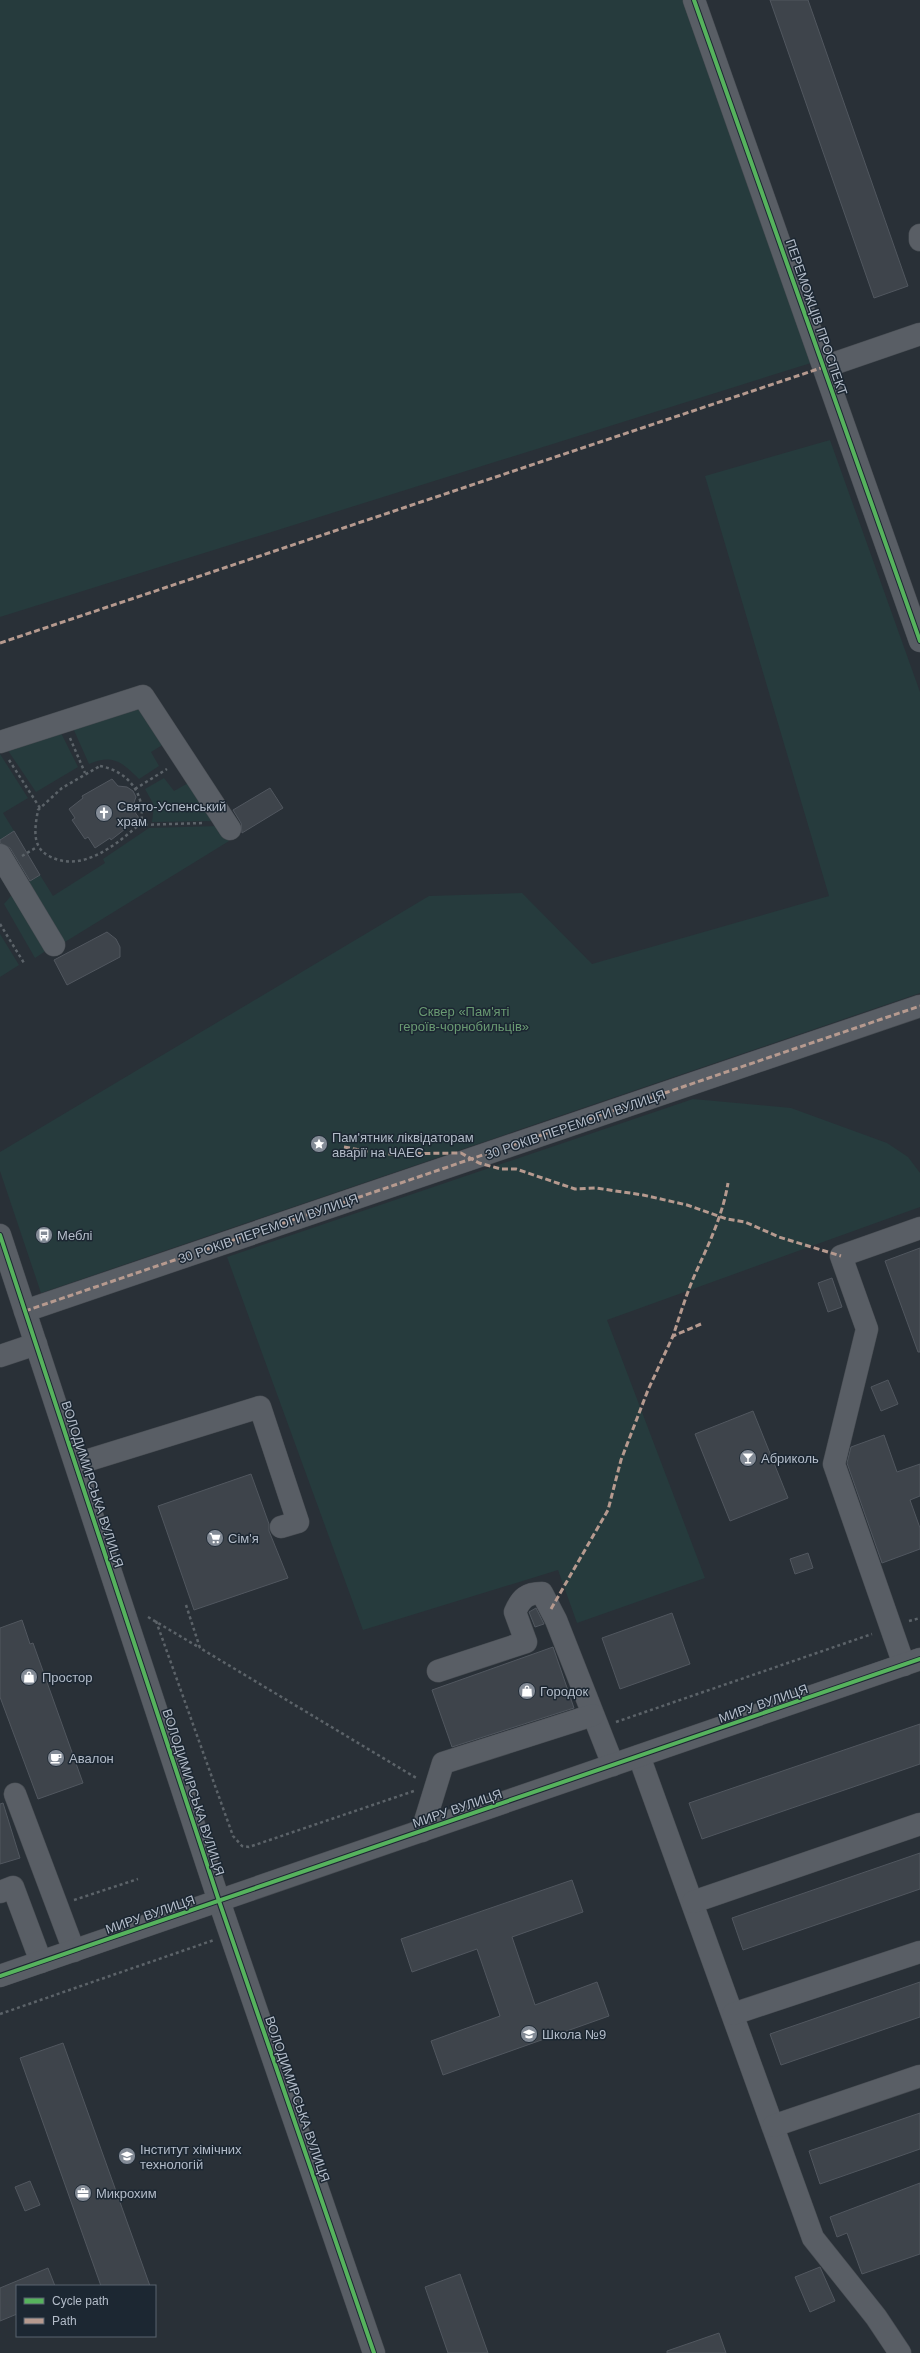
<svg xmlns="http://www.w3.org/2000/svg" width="920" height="2353" viewBox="0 0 920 2353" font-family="Helvetica,sans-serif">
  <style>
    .green { fill: #263b3d }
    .building { fill: #3e444b; stroke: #51575f }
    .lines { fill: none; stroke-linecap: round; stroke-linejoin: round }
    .minor-casing { stroke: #474c52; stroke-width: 23 }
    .path { stroke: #5c6369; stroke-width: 2.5; stroke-dasharray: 3 3; stroke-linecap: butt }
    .minor { stroke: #595e65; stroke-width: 22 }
    .quiet { stroke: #b69a8f; stroke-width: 3; stroke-dasharray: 6 3; stroke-linecap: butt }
    .cycleway-casing { stroke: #1c2732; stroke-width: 6 }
    .cycleway { stroke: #56b35d; stroke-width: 4 }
    .labels { text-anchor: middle; stroke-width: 3; stroke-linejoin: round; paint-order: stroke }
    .street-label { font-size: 13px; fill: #b3bcc9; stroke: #1c2732 }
    .poi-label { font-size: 13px; fill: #b3bcc9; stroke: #1c2732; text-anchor: start }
    .park-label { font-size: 13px; fill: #699a72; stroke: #1c2732 }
  </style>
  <rect width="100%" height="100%" fill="#293037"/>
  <g class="green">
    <path d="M0,0H686L811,363L0,617Z"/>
    <path d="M830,440L920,692V993L41,1293L0,1171V1152L429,896L522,893L592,964L829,896L705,476Z"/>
    <path d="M140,705L164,744L151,752L159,766L139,779C122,762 113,754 89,764L73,728Z"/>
    <path d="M61,733L78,767L36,792L7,749Z"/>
    <path d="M0,754L28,798L3,813L14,831L0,840Z"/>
    <path d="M164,778L174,791L190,782L216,821L152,822L154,805L145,789Z"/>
    <path d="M218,826L229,841L60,945L24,885L40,875L53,896L105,863L103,859L149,828Z"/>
    <path d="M17,889L50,948L35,958L4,904Z"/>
    <path d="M0,934L19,965L0,977Z"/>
    <path d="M693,1099L791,1108L887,1143L908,1157L920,1173V1207L607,1320L705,1578L577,1623L558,1570L363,1630L227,1257Z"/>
  </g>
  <g class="building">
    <path d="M770,0H808L908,286L874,298Z"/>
    <path d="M112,779L118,786L127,787L133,791L136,797L132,808L139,818L111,840L110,838L95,848L88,837L85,839L72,820L75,818L69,809L83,798L82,796Z"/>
    <path d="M270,788L283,808L242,833L241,823L233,810Z"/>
    <path d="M14,831L40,875L30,881L10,848L0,843V840Z"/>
    <path d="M107,932L116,939L120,947V957L67,985L54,960Z"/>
    <path d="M920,1248V1352H918L885,1261Z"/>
    <path d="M832,1278L842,1307L828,1312L818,1283Z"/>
    <path d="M888,1380L898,1404L881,1411L871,1387Z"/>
    <path d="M753,1411L788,1498L730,1521L695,1434Z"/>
    <path d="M884,1435L897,1472L920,1464V1496L910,1500L920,1528V1549L882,1563L847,1463L851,1447Z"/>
    <path d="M251,1474L269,1524V1531L288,1578L194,1610L158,1506Z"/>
    <path d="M808,1553L813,1568L795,1574L790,1559Z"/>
    <path d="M536,1608L544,1624L535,1627L529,1612Z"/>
    <path d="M672,1613L690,1664L620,1689L602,1638Z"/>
    <path d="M22,1620L30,1644L33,1643L83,1783L38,1799L0,1697V1628Z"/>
    <path d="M553,1647L574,1708L452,1747L432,1690Z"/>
    <path d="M920,1724V1764L702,1839L689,1803Z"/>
    <path d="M3,1803L20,1858L0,1864V1804Z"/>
    <path d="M920,1853V1889L743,1950L732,1918Z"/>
    <path d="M572,1880L583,1912L512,1937L535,2005L597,1982L609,2016L443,2075L431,2041L500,2016L477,1949L412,1972L401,1939Z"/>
    <path d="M920,1982V2017L781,2065L770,2034Z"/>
    <path d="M63,2043L150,2286H101L20,2058Z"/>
    <path d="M920,2113V2149L820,2184L809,2151Z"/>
    <path d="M30,2181L40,2205L25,2211L15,2187Z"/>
    <path d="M920,2183V2254L862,2274L847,2233L837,2237L830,2217Z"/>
    <path d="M820,2267L835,2301L810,2312L795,2277Z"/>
    <path d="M48,2268L55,2286H17V2314L0,2321V2288Z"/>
    <path d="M460,2274L488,2353H448L425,2287Z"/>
    <path d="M719,2333L726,2353H667V2351Z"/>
  </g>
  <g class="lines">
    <g class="minor-casing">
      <g id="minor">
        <path d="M694,0L920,641"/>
        <path d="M920,235V240"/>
        <path d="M824,367L920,334"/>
        <path d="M0,742L143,696L230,829"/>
        <path d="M0,855L54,945"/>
        <path d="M0,1235L219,1901L374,2353"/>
        <path d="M25,1311L920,1006"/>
        <path d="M0,1356L36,1344"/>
        <path d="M76,1464L260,1407L298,1522L281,1527"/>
        <path d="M904,1665L834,1464L867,1329L841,1256L920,1228"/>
        <path d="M438,1671L526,1642L515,1612C521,1598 527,1593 542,1593L556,1620L613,1765"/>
        <path d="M639,1756L813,2238L876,2317L900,2353"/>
        <path d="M15,1794L74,1951"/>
        <path d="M422,1831L443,1763L593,1715"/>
        <path d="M0,1892L13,1887L41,1962"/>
        <path d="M693,1902L920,1824"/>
        <path d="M0,1976L920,1659"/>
        <path d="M733,2014L920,1952"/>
        <path d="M773,2126L920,2076"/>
      </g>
    </g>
    <g class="path">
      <path d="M70,738L85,773"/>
      <path d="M9,760L40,808"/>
      <path d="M100,766C128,771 146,794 141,823C117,844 82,874 49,856C31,847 35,827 38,810L62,788Z"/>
      <path d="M135,789L167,769"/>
      <path d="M139,825L204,823"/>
      <path d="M22,856L37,847"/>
      <path d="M0,924L24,963"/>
      <path d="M186,1605L200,1648L418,1779"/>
      <path d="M148,1617L200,1648"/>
      <path d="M156,1621L233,1836L242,1846L249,1847L414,1791"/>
      <path d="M909,1621L920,1618"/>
      <path d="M616,1722L872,1634"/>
      <path d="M74,1900L138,1879"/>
      <path d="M0,2014L214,1940"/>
    </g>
    <use href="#minor" class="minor"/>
    <g class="quiet">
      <path d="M0,643L824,367"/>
      <path d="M344,1147L382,1154L461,1153L479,1163L501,1169H516L575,1189L596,1188L643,1195L687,1205L727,1219L745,1222L779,1237L841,1256"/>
      <path d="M25,1311L920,1006"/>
      <path d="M701,1324L673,1336C680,1315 687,1292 696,1272C709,1244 723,1214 728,1183"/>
      <path d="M551,1609L608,1510L621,1460L648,1390L673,1336"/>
    </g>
    <g class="cycleway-casing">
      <g id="cycleway">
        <path d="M694,0L920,641"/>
        <path d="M0,1235L219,1901L374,2353"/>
        <path d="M0,1976L920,1659"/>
      </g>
    </g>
    <use href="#cycleway" class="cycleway"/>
  </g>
  <defs>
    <g id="church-disc" transform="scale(0.9)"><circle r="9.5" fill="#838b96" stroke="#1c2732"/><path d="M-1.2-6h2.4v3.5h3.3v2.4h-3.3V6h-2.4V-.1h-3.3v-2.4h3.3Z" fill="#fff"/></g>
    <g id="sight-disc" transform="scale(0.9)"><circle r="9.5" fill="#838b96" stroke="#1c2732"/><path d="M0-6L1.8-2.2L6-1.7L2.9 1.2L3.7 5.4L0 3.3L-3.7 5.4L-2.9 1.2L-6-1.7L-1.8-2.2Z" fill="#fff"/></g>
    <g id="bus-disc" transform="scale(0.9)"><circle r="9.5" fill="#838b96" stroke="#1c2732"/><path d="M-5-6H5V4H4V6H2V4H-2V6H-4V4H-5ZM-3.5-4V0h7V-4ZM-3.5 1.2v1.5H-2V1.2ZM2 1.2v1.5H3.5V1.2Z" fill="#fff"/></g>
    <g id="bar-disc" transform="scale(0.9)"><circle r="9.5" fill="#838b96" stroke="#1c2732"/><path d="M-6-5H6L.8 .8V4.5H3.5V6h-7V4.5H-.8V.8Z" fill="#fff"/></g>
    <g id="supermarket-disc" transform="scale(0.9)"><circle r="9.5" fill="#838b96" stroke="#1c2732"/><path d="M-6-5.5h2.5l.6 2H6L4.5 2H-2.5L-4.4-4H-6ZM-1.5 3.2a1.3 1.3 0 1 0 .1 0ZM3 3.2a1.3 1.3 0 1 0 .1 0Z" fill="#fff"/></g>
    <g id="shop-disc" transform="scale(0.9)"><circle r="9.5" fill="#838b96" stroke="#1c2732"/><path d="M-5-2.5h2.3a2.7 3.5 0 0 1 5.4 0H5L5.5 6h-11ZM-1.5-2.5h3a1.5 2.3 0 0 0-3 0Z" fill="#fff"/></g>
    <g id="cafe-disc" transform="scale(0.9)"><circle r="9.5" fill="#838b96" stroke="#1c2732"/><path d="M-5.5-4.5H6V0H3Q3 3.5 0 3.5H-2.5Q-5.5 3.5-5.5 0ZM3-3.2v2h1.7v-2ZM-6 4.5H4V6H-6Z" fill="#fff"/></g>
    <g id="school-disc" transform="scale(0.9)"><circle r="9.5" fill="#838b96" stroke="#1c2732"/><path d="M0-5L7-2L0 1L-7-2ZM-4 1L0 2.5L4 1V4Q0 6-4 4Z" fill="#fff"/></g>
    <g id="university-disc" transform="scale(0.9)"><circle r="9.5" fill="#838b96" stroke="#1c2732"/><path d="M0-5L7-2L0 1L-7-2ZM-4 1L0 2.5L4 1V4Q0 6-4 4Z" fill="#fff"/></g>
    <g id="office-disc" transform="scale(0.9)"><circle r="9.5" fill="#838b96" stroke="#1c2732"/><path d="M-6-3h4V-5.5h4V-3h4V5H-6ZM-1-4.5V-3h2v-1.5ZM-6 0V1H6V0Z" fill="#fff"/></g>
  </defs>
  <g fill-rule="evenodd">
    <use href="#church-disc" x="104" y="813"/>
    <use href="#sight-disc" x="319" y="1144"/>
    <use href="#bus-disc" x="44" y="1235"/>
    <use href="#bar-disc" x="748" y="1458"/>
    <use href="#supermarket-disc" x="215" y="1538"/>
    <use href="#shop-disc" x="29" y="1677"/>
    <use href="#shop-disc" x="527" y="1691"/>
    <use href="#cafe-disc" x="56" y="1758"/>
    <use href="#school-disc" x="529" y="2034"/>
    <use href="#university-disc" x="127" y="2156"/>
    <use href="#office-disc" x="83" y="2193"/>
  </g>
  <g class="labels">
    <g class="street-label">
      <text transform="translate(817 317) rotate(71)" y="5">ПЕРЕМОЖЦІВ ПРОСПЕКТ</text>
      <text transform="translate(575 1124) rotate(-19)" y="5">30 РОКІВ ПЕРЕМОГИ ВУЛИЦЯ</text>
      <text transform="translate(268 1228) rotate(-19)" y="5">30 РОКІВ ПЕРЕМОГИ ВУЛИЦЯ</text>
      <text transform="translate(93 1484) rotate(72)" y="5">ВОЛОДИМИРСЬКА ВУЛИЦЯ</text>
      <text transform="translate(763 1703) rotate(-19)" y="5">МИРУ ВУЛИЦЯ</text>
      <text transform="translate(194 1792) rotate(72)" y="5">ВОЛОДИМИРСЬКА ВУЛИЦЯ</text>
      <text transform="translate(457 1808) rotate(-19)" y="5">МИРУ ВУЛИЦЯ</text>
      <text transform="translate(150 1914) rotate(-19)" y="5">МИРУ ВУЛИЦЯ</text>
      <text transform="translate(298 2099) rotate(71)" y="5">ВОЛОДИМИРСЬКА ВУЛИЦЯ</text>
    </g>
    <g class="poi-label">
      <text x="117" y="811">Свято-Успенський<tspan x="117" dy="15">храм</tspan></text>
      <text x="332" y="1142">Пам'ятник ліквідаторам<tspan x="332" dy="15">аварії на ЧАЕС</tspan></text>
      <text x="57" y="1240">Меблі</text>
      <text x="761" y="1463">Абриколь</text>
      <text x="228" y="1543">Сім'я</text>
      <text x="42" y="1682">Простор</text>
      <text x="540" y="1696">Городок</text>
      <text x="69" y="1763">Авалон</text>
      <text x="542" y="2039">Школа №9</text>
      <text x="140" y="2154">Інститут хімічних<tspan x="140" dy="15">технологій</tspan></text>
      <text x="96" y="2198">Микрохим</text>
    </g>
    <g class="park-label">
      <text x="464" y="1016">Сквер «Пам'яті<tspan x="464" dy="15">героїв-чорнобильців»</tspan></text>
    </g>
  </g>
  <rect x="16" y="2285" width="140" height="52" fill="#1c2732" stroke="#58636e"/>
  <rect x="24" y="2298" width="20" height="6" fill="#56b35d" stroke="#58636e"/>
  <text x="52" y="2305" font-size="12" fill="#b3bcc9">Cycle path</text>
  <rect x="24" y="2318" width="20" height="6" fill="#b69a8f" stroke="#58636e"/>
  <text x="52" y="2325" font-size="12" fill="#b3bcc9">Path</text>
</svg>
